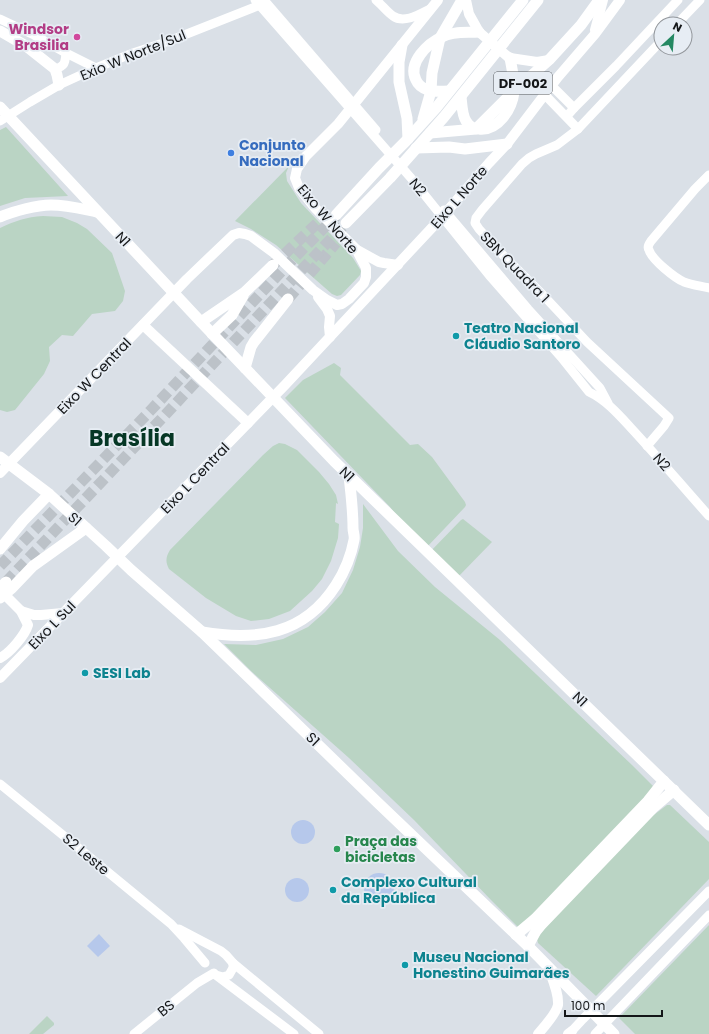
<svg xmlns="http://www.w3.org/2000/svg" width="709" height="1034" viewBox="0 0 709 1034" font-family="Poppins,sans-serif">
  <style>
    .green { fill: #bad4c4 }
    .water { fill: #b6c8eb }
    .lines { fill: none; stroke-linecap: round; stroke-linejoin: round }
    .highway-tunnel { stroke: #bcc2c8; stroke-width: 11; stroke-dasharray: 11 5.5; stroke-linecap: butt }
    .secondary { stroke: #fff; stroke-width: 9 }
    .primary { stroke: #fff; stroke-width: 10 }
    .highway { stroke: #fff; stroke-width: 11 }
    .hotel-dot { fill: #d1479c; stroke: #e7edf4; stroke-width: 1.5 }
    .shop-dot { fill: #3f7fe0; stroke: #e7edf4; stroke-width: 1.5 }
    .culture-dot { fill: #0f9aa8; stroke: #e7edf4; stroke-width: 1.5 }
    .leisure-dot { fill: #2e9e5b; stroke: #e7edf4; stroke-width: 1.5 }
    .labels { text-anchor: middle; stroke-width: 3.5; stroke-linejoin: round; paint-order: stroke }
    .shield { fill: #e7edf4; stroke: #53565a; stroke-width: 1 }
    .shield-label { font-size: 13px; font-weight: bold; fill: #141618 }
    .hotel-label { font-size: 14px; font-weight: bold; fill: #b23c85; stroke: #e7edf4; text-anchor: end }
    .street-label { font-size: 14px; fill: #141618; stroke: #e7edf4 }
    .shop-label { font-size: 14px; font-weight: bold; fill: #366cbe; stroke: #e7edf4; text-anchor: start }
    .culture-label { font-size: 14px; font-weight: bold; fill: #0d838f; stroke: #e7edf4; text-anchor: start }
    .leisure-label { font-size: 14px; font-weight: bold; fill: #27864d; stroke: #e7edf4; text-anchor: start }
    .town-label { font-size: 22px; font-weight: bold; fill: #063725; stroke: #e7edf4 }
  </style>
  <rect width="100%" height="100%" fill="#dae0e7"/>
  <g class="green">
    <path d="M6,127L68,196L25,198L0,206V130Z"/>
    <path d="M289,166L286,173L287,181L301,203L353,258L361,271L360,275L341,295L337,296L332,294L276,245L251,229L235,221Z"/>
    <path d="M43,216L62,217L77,223L87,229L112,253L125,291L123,301L115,311L92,314L73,336L62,335L49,347L50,361L44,374L15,410L7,412L0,410V228C15,221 26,217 43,216Z"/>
    <path d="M334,363L341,368L340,375L410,445L418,444L432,457L465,502L466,505L465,507L426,548L421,547L390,507L285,398L303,380Z"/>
    <path d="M279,443L285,444L297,450L319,472L329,484L336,495L338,504L336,503L335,522L339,524L338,538L331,561L322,579L312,591L290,611L269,619L251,621L236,616L206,598L169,569C165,561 166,557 170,550L263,455L273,446Z"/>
    <path d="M363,504L398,551L435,587L500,640L632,765L653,786L645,798L538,912L518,927L491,900L414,820L349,758L251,671L224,644L256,645L283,639L308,627L325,612L342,593L353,570L360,547L363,528Z"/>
    <path d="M463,519L492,542L457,578L428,554L461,520Z"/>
    <path d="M667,805H670L709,842V879L596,996L538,943L537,939L545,928L651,817Z"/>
    <path d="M709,925V1034H635L619,1018Z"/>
    <path d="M47,1016L54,1023V1025L43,1034H29Z"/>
  </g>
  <g class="water">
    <circle cx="303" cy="832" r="12"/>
    <circle cx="379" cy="888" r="15"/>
    <circle cx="297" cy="890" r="12"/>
    <path d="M99,934L110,946L98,957L87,946Z"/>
  </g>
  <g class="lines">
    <g class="highway-tunnel">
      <path d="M273,265L330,211"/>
      <path d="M288,299L336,243"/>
      <path d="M0,566L150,411L295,257L336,216"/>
      <path d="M6,582L165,415L208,369L346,223"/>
    </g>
    <g class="secondary">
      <path d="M255,0L411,178L489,275L561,357L589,392C606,400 619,415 631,428C658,457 683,487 709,516"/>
      <path d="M264,0L376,130"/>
      <path d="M376,0C382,5 387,12 393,16C404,24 420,14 430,9"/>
      <path d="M0,19L34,35L66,53L96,68"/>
      <path d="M677,24L700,0"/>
      <path d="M55,69C65,66 65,63 66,53"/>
      <path d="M552,86L574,108"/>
      <path d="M545,95L578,129"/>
      <path d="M567,116L574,108L616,66L678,0"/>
      <path d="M0,121L30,102L59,85L96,68L133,53L169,41L265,3"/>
      <path d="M709,175L695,189L651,241C649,244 647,247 649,250C652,260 675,278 684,282C692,285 701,286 709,288"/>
      <path d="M444,210L528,309L600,388L608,403"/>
      <path d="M647,446L664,426L669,418L587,342L543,295L497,249L479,229L475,223L476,218L482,210L522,164L529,158L536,154L557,145L578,129L661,41"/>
      <path d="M0,784L64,836L171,924L184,938L205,963"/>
      <path d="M179,929L221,951L226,955L233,963L319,1034"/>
      <path d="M216,975L223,977L229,975L233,968V963"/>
      <path d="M217,976L294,1034"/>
      <path d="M134,1034L197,983L214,973"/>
      <path d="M569,1034L583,1019L709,891"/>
      <path d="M595,1034L709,915"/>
    </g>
    <g class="primary">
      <path d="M466,0L469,14L479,32L507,56L510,58L537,62L549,60"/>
      <path d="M595,30L603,0"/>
      <path d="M357,250L379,262L384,263L398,265"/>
      <path d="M318,297L327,309L330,316L329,327L330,337"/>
      <path d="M143,325L248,423"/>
      <path d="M0,473L187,279L233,235L239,233L245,234L251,236L274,253L313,290L327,300L337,305L342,304L349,299L364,283L366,277V268L356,249L316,209L299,188L295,178L297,169L306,156L338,124L438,0"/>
      <path d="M0,590L21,611L28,625C25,635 10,653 0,658"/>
      <path d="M21,611L34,615H41L63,613"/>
      <path d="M0,678L285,385L441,218L489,163L507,144L558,77L595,34L620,0"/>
      <path d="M538,1034C544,1027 556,1014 558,1005C559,993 552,978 548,967"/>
      <path d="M568,1034L572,1031"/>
    </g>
    <g class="highway">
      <path d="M0,31L26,46L55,69L57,75L59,85"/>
      <path d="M402,45L399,62V82L407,118L408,139"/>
      <path d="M449,91C442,91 434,92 428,90C422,88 418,85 416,80C407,63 428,43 442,37C453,31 467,33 479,32"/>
      <path d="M461,97C462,105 462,115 466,121C469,126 474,129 479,129C498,131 512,109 514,92C515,81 512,69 510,58"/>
      <path d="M0,107L201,322L334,461L709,825"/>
      <path d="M423,119L431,91L432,73L440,38L462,0"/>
      <path d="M430,133L476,129L514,91L549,60L581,25L599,0"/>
      <path d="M416,148L449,147L465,149L507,144"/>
      <path d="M336,215L379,168L406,141L436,108L523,0"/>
      <path d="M0,217C14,211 37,205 51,205C67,205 82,209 97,212"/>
      <path d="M346,223L390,178L444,117L538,0"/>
      <path d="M201,322L245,292L273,265"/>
      <path d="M212,334L232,315L243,296"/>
      <path d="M245,368L251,347L254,342L288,299"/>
      <path d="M0,457L49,494L106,546L131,570L202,632L376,801L528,946L614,1034"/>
      <path d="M0,549L23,521L49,494"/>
      <path d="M0,588L6,582"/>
      <path d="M0,598L12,588L33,566L86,528"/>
      <path d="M202,632C257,641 304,635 336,585C345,571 351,556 354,540C355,536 353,532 353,528C353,510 351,493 349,476"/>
      <path d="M516,935L535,919L648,801L664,781"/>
      <path d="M528,946L536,931L541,925L654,807L674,790"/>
    </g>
  </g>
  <circle class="hotel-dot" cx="77" cy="37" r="4"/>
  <circle class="shop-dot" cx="231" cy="153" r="4"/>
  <g class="culture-dot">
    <circle cx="456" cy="336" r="4"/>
    <circle cx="85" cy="673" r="4"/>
    <circle cx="333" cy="890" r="4"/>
    <circle cx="405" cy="965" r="4"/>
  </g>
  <circle class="leisure-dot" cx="337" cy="849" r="4"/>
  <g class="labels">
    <rect class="shield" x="494" y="72" width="58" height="22" rx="3"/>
    <g class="shield-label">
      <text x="523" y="88">DF-002</text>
    </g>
    <g class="hotel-label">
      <text x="69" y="34">Windsor<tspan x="69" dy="16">Brasilia</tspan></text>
    </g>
    <g class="street-label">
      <text transform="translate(133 55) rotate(-22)" y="5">Exio W Norte/Sul</text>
      <text transform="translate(418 187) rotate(51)" y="5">N2</text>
      <text transform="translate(459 197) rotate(-49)" y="5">Eixo L Norte</text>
      <text transform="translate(328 219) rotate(50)" y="5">Eixo W Norte</text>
      <text transform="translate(123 239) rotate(47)" y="5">N1</text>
      <text transform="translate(515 267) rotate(46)" y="5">SBN Quadra 1</text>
      <text transform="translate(94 376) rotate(-46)" y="5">Eixo W Central</text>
      <text transform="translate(662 462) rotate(49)" y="5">N2</text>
      <text transform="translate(347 474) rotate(44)" y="5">N1</text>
      <text transform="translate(195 478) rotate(-46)" y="5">Eixo L Central</text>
      <text transform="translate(75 519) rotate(42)" y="5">S1</text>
      <text transform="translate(52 625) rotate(-46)" y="5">Eixo L Sul</text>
      <text transform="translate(580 699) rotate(44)" y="5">N1</text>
      <text transform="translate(313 739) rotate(44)" y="5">S1</text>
      <text transform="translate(86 854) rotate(40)" y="5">S2 Leste</text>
      <text transform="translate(166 1008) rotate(-39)" y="5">BS</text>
    </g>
    <g class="shop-label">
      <text x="239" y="150">Conjunto<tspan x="239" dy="16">Nacional</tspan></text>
    </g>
    <g class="culture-label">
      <text x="464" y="333">Teatro Nacional<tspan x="464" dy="16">Cláudio Santoro</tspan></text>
      <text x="93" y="678">SESI Lab</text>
      <text x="341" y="887">Complexo Cultural<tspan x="341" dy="16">da República</tspan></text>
      <text x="413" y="962">Museu Nacional<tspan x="413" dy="16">Honestino Guimarães</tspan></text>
    </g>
    <g class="leisure-label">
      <text x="345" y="846">Praça das<tspan x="345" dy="16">bicicletas</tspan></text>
    </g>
    <g class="town-label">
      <text x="132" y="446">Brasília</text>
    </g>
  </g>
  <g transform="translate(673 36) rotate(26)"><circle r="19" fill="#e7edf4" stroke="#93979c"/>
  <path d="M0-3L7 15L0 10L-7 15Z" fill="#248862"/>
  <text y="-6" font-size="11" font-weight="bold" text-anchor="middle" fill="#141618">N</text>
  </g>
  <path d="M565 1010v6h97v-6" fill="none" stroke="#141618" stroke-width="2"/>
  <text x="571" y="1010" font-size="12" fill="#141618" stroke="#e7edf4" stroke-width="3" paint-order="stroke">100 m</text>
</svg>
